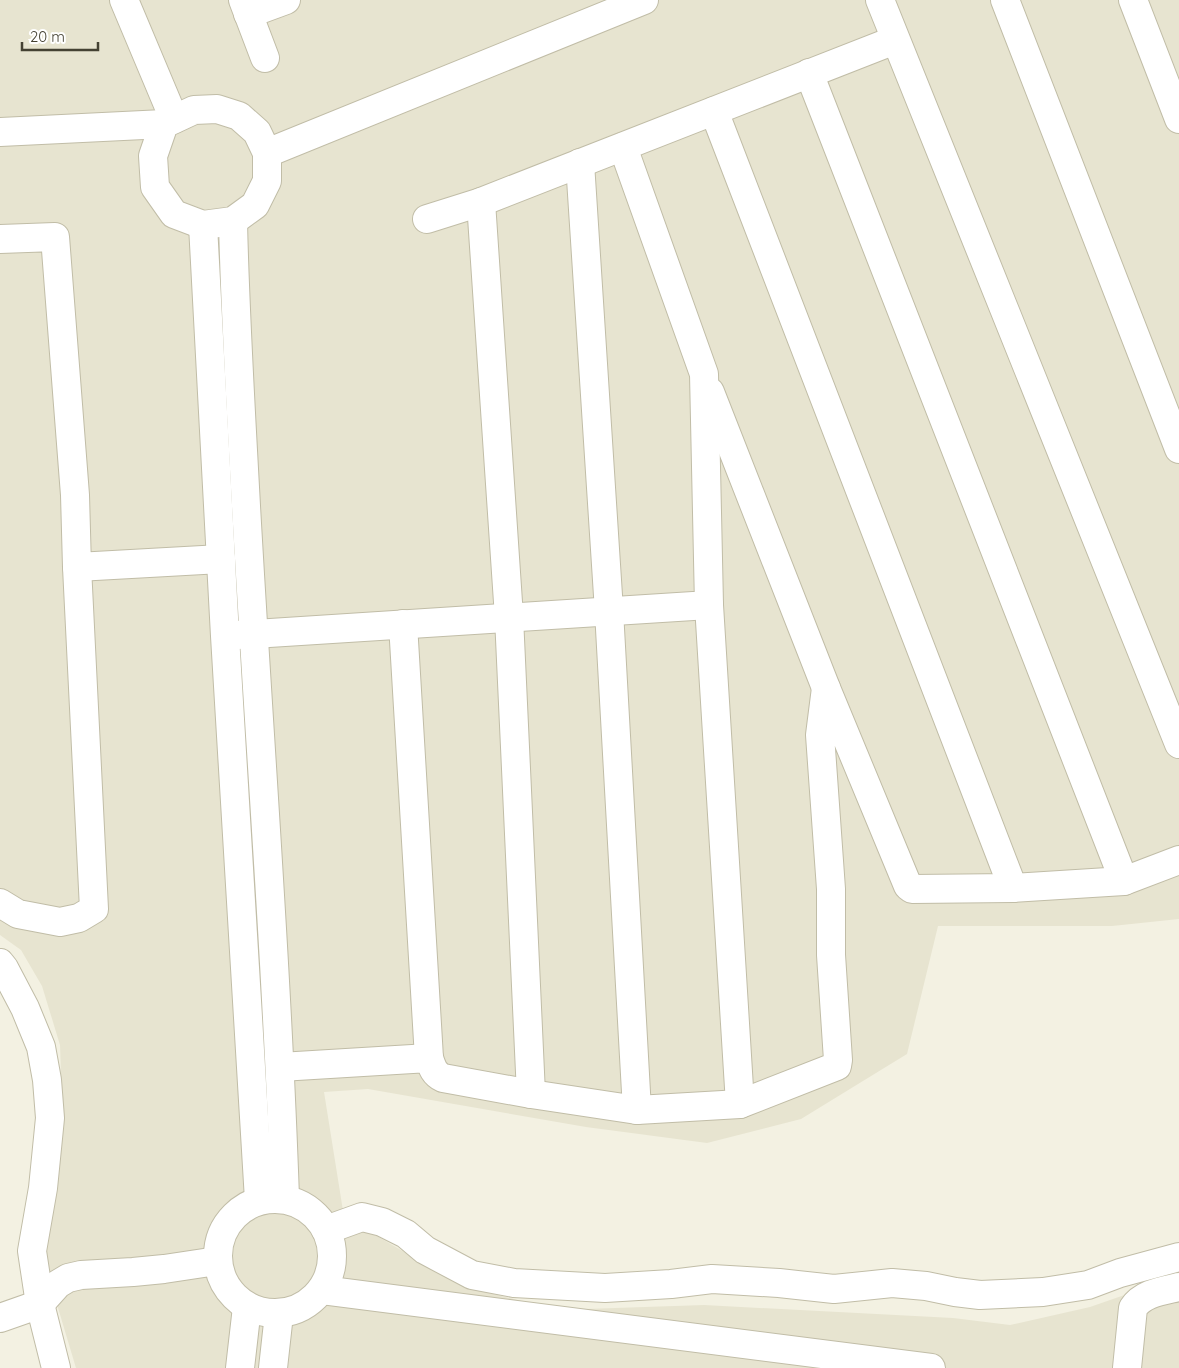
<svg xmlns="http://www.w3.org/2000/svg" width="1179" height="1368" viewBox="0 0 1179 1368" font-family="Quicksand,sans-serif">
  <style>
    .residential { fill: #e7e4d0 }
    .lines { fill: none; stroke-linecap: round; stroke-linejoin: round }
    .minor-casing { stroke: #c1bda7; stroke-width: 30 }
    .minor { stroke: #fff; stroke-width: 28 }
  </style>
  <rect width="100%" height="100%" fill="#f3f1e2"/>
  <path class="residential" d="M0,0H1179V919L1112,926H938L907,1054L801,1119L707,1143L586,1127L368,1089L324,1092L344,1217L463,1286L556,1310L704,1305L953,1318L1010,1325L1090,1307L1179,1276V1368H76L44,1261L48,1205L63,1131L60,1045L42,986L21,950L0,935Z"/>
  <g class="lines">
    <g class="minor-casing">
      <g id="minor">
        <path d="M124,0L174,119"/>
        <path d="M243,0L265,58"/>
        <path d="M880,0L1179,744"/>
        <path d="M1005,0L1179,449"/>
        <path d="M1133,0L1179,119"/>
        <path d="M248,14L286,0"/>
        <path d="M809,73L1124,881"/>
        <path d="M217,109L239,116L257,132L267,153V181L255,205L233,221L203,225L174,214L155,187L153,156L164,124L194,110Z"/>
        <path d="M714,111L1013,888"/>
        <path d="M0,132L164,124"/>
        <path d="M267,153L644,0"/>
        <path d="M580,163L609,611L637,1110"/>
        <path d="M481,202L509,617L531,1094"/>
        <path d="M427,219L481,202L895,40"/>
        <path d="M233,221C235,316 241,411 246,506C259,737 277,967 285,1198"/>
        <path d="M203,225L225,636L259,1200"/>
        <path d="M0,239L55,237L75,495L77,567L221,559"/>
        <path d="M710,392L826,688"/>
        <path d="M709,605L740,1104"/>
        <path d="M403,624L429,1058"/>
        <path d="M237,635L709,605L704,374L623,147"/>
        <path d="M0,903L18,914L60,922L79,918L94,909L77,567"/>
        <path d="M0,963L4,968L25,1008L41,1047L47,1080L50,1118L43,1188L32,1251L40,1304L56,1368"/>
        <path d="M280,1067L429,1058C432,1067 434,1074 443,1078L531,1094L637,1110L740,1104L837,1066L838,1060L831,955V889L820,735L826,688L908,886L912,889L1013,888L1124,881L1179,860"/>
        <circle cx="275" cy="1256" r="57"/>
        <path d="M326,1230L362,1217L382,1222L406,1234L425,1250L472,1275L514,1283L605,1288L671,1284L712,1279L779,1283L834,1289L892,1283L926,1286L955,1292L980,1295L1043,1292L1088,1285L1120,1273L1179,1257"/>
        <path d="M322,1290L931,1368"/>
        <path d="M0,1318L40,1304L58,1284L68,1278L81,1275L133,1272L164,1269L217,1261"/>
        <path d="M240,1368L247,1307"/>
        <path d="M273,1368L279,1314"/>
        <path d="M1127,1368L1133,1308C1143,1293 1162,1291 1179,1287"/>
      </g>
    </g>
    <use href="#minor" class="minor"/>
  </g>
  <path d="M22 42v8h76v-8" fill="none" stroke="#444132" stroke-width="2.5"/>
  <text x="30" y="42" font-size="15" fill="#444132" stroke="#ffffff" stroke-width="4" paint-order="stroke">20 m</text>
</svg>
